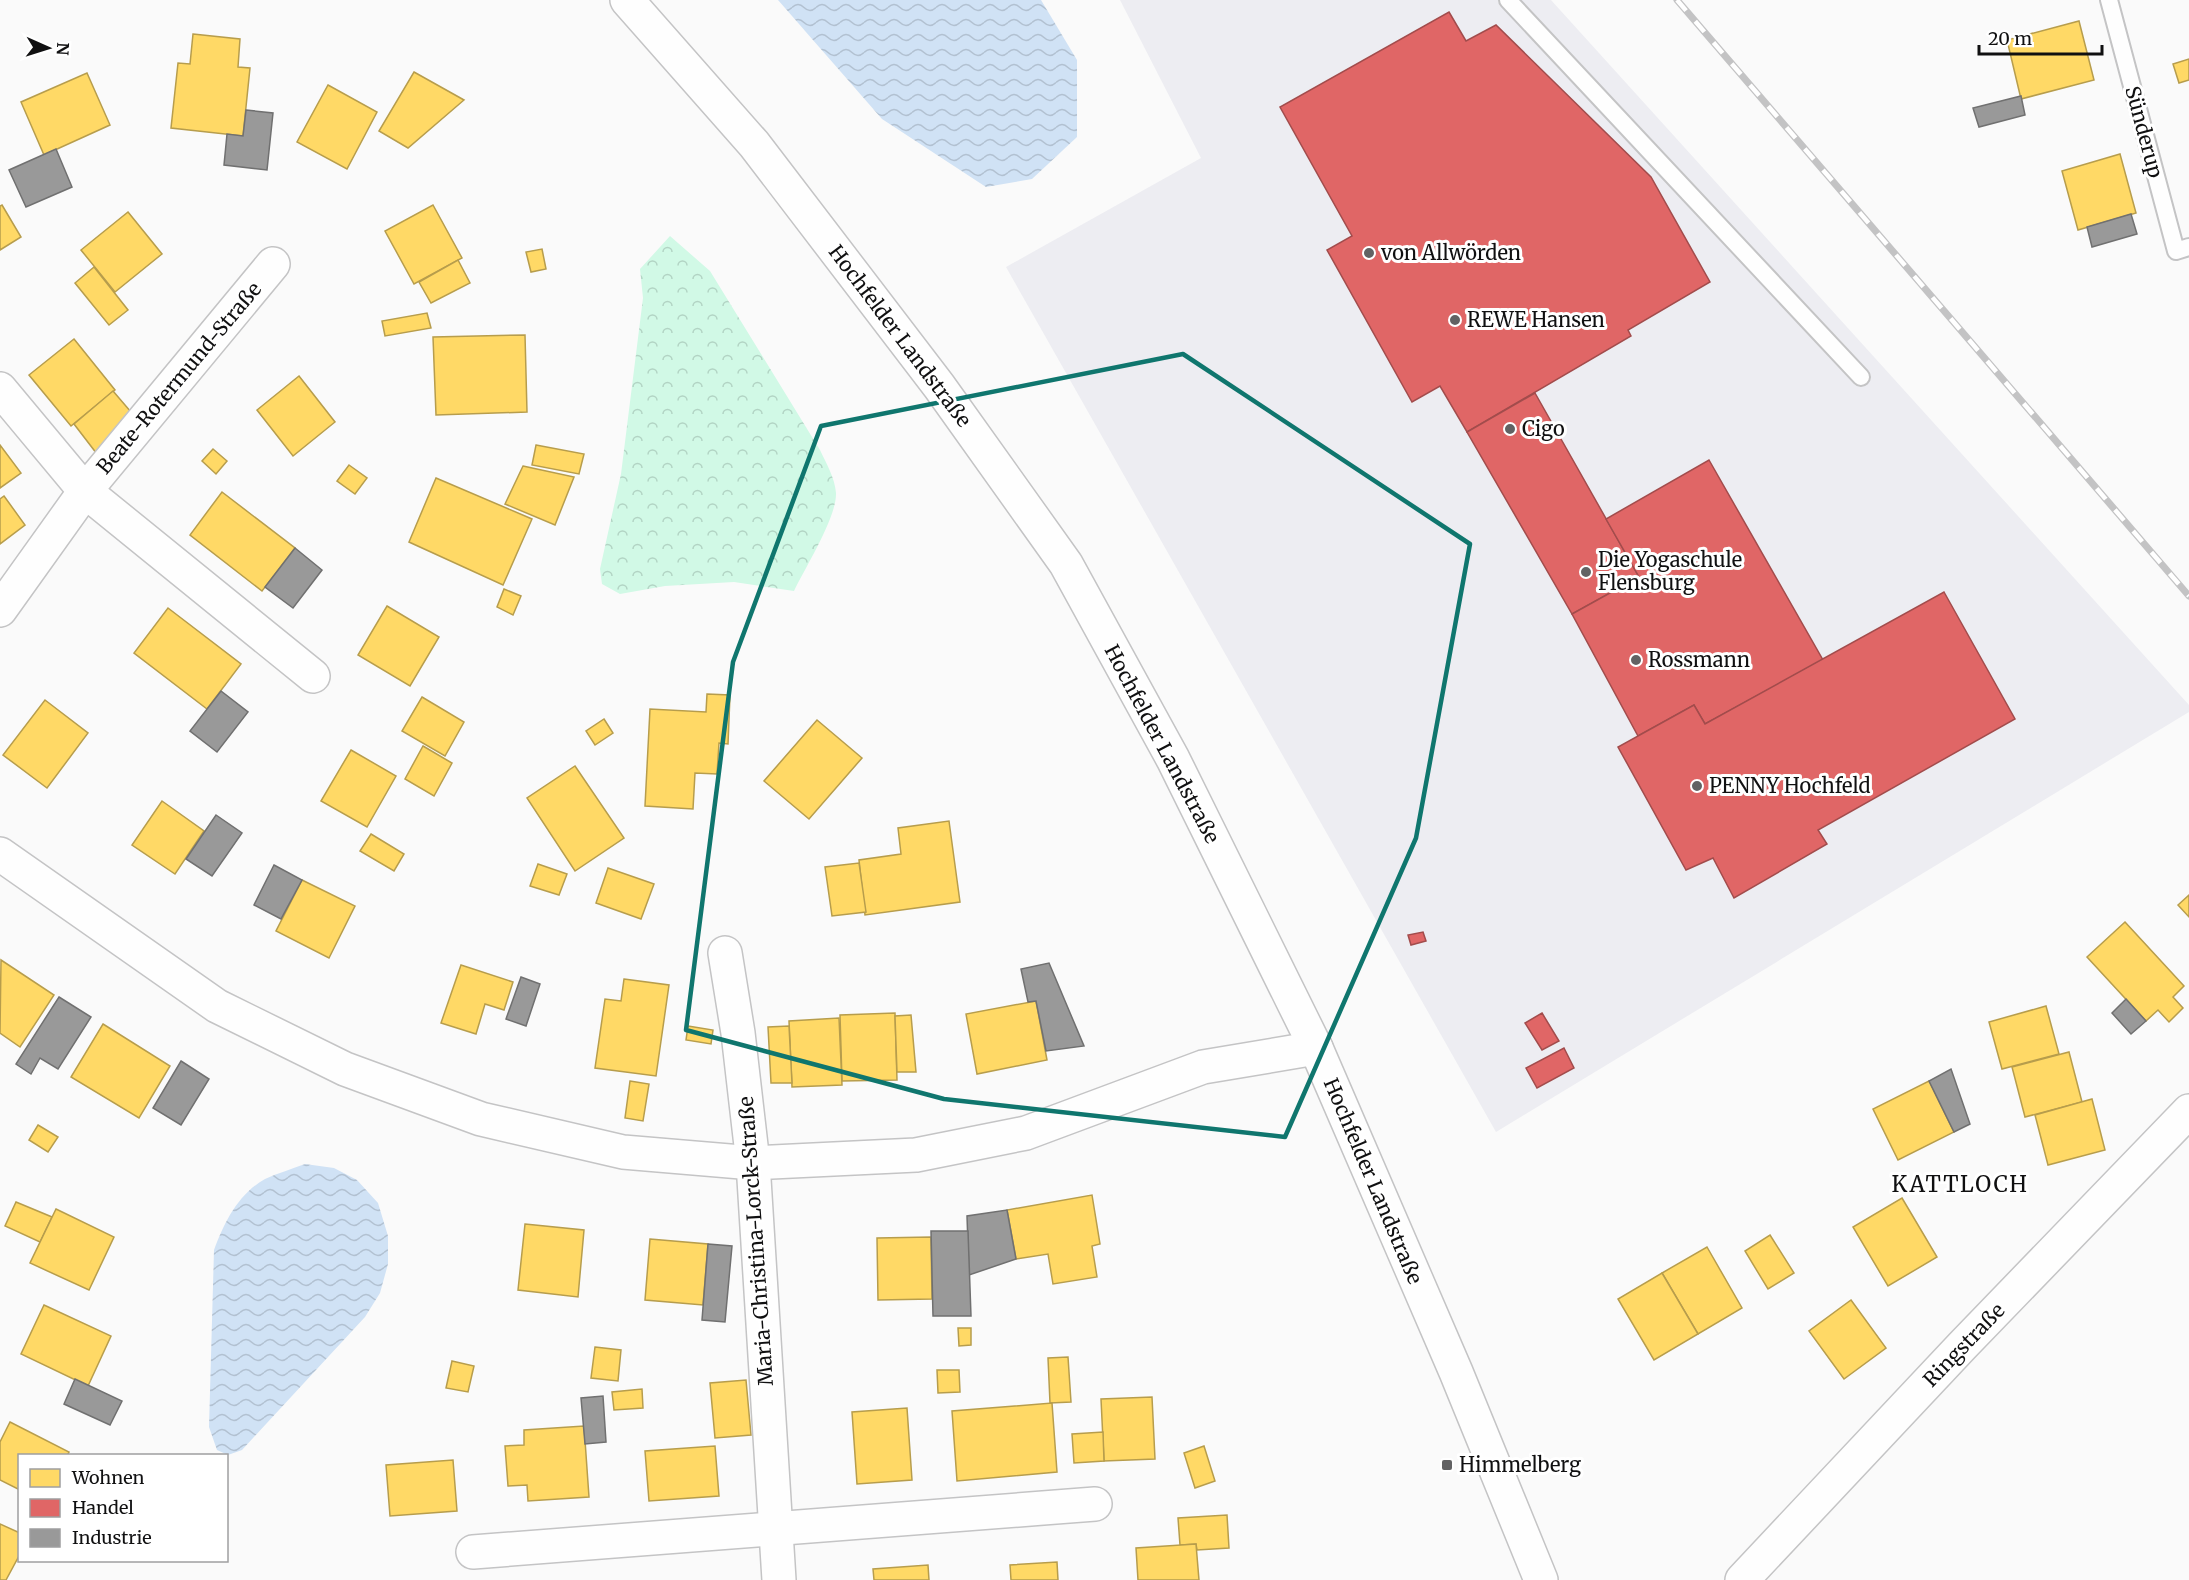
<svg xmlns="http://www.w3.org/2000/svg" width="2189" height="1580" viewBox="0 0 2189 1580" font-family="Merriweather,serif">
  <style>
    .built { fill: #ededf2 }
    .park { fill: url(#park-crowns) }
    .water { fill: url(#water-waves) }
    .homes { fill: #ffd966; stroke: #b79d4c; stroke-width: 1.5 }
    .shops { fill: #e06666; stroke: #a24c4c; stroke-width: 1.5 }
    .industry { fill: #999; stroke: #707070; stroke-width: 1.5 }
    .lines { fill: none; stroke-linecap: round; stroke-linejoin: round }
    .service-casing { stroke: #c4c4c5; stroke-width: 20 }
    .minor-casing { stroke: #c4c4c5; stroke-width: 36 }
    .secondary-casing { stroke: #c4c4c5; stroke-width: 36 }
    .service { stroke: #fefefe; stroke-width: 16 }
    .minor { stroke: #fefefe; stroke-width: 33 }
    .secondary { stroke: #fefefe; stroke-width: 33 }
    .rail-casing { stroke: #c3c3c4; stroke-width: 7 }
    .rail { stroke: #fff; stroke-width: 4.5; stroke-dasharray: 14; stroke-linecap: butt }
    .marked { fill: none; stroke: #0f766e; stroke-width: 4.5; stroke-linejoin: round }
    .poi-dot { fill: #626263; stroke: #fff; stroke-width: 2 }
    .labels { text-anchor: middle; stroke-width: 6; stroke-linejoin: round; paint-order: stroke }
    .street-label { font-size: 20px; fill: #101011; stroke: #fff }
    .poi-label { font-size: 20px; fill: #101011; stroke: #fff; text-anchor: start }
    .quarter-label { font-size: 22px; letter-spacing: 1.5px; fill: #101011; stroke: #fff }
  </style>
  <defs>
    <pattern id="park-crowns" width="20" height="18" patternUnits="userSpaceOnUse" patternTransform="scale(1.5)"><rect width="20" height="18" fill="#d1f9e6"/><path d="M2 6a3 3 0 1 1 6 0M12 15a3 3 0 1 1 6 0" fill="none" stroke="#b2d4c4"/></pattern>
    <pattern id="water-waves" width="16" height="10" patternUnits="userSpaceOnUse" patternTransform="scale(1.5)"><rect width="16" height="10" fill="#d0e2f5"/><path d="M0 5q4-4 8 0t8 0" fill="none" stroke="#b2c1d1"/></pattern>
  </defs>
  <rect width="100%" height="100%" fill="#fafafa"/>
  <path class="built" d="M1120,0H1551L2189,705V712L1496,1132L1006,267L1201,158Z"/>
  <path class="park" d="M670,236L710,271L820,450C826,463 835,478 836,493C837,517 805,568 794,591L734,582L665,586L620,594L602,584L600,569L621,474L643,298L640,269Z"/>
  <g class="water">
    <path d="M778,0H1041L1077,60V137L1032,179L986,187L882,119Z"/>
    <path d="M305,1164L334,1168L357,1180L378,1203L388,1236V1264L380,1293L365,1317L242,1450L228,1455L217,1450L209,1427L214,1250C224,1223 238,1194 265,1179C278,1173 292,1169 305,1164Z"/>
  </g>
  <g class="homes">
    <path d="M2079,21L2094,80L2021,99L2007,40Z"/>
    <path d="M193,34L240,39L238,67L250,68L243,136L171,128L178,63L190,64Z"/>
    <path d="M2189,59V80L2179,83L2173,64Z"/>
    <path d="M414,72L464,100L408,148L379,131Z"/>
    <path d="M87,73L110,125L44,155L21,102Z"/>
    <path d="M328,85L377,112L347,169L297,142Z"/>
    <path d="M2120,154L2136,213L2078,230L2062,171Z"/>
    <path d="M2,205L21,237L0,250V206Z"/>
    <path d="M433,205L462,258L414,284L385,231Z"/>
    <path d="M128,212L162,254L115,292L81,250Z"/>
    <path d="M542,249L546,269L531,272L526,252Z"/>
    <path d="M458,260L470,283L431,303L419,282Z"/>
    <path d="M94,267L128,310L109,325L75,283Z"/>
    <path d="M427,313L431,328L385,336L382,321Z"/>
    <path d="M525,335L527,412L436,415L433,337Z"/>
    <path d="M74,339L115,390L71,426L29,375Z"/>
    <path d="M299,376L335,422L293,456L257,410Z"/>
    <path d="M113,391L131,412L97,454L74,424Z"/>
    <path d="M0,445L21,473L0,488Z"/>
    <path d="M536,445L584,454L579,474L532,465Z"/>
    <path d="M213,449L227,461L216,474L202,461Z"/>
    <path d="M349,465L367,478L355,494L337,481Z"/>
    <path d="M523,466L574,477L555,525L505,504Z"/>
    <path d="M436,478L532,519L503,585L409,542Z"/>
    <path d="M222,492L295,548L262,591L190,535Z"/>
    <path d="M4,496L25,525L0,544V499Z"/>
    <path d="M504,589L521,596L513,615L497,607Z"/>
    <path d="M387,606L439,637L410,686L358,655Z"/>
    <path d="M168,608L241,664L207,709L134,653Z"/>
    <path d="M707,694L730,695L728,744L719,743L717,774L695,773L693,809L645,806L650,709L706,712Z"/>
    <path d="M422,697L464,722L445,756L402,731Z"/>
    <path d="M45,700L88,733L47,788L3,755Z"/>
    <path d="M604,719L613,733L595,745L586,731Z"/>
    <path d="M817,720L862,758L809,819L764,781Z"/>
    <path d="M423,746L452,763L434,796L405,779Z"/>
    <path d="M351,750L396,776L367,827L321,801Z"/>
    <path d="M575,766L624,838L575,871L527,798Z"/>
    <path d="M162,801L204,831L175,874L132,845Z"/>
    <path d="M949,821L960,902L865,915L859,860L901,854L898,828Z"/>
    <path d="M371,834L404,854L394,871L360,851Z"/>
    <path d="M859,863L866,912L832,916L825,867Z"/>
    <path d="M538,864L567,874L559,895L530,886Z"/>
    <path d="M608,868L654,884L641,919L596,903Z"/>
    <path d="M302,880L355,906L329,958L276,931Z"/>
    <path d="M2189,895V917L2178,905Z"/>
    <path d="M2125,922L2184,986L2173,997L2183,1008L2169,1022L2158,1010L2146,1021L2087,957Z"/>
    <path d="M1,960L54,995L20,1047L0,1033Z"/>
    <path d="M461,965L513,982L504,1010L485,1004L476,1034L441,1023Z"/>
    <path d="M624,979L669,985L656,1076L595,1068L605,999L621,1001Z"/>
    <path d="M1036,1001L1047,1060L977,1074L966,1014Z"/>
    <path d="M2046,1006L2059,1054L2002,1069L1989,1022Z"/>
    <path d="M895,1013L897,1080L842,1081L840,1015Z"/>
    <path d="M911,1015L916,1072H897L895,1016Z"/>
    <path d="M839,1018L842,1085L792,1087L789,1021Z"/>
    <path d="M103,1024L170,1066L139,1118L71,1077Z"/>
    <path d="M688,1026L713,1030L711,1044L686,1040Z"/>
    <path d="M789,1026L792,1083H771L768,1027Z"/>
    <path d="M2069,1052L2082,1102L2025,1117L2012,1067Z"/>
    <path d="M630,1081L649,1084L643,1121L625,1118Z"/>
    <path d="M1929,1081L1954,1132L1898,1160L1873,1109Z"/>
    <path d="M2092,1099L2105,1150L2048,1165L2035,1115Z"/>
    <path d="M38,1125L58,1137L48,1152L29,1140Z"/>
    <path d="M1092,1195L1100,1244L1092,1246L1097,1277L1053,1284L1048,1254L1016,1259L1007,1210Z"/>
    <path d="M1902,1198L1937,1257L1888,1286L1853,1227Z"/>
    <path d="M16,1202L52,1217L40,1242L5,1226Z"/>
    <path d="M56,1209L114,1237L89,1290L30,1263Z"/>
    <path d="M525,1224L584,1230L578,1297L518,1290Z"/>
    <path d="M1770,1235L1794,1273L1768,1289L1745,1251Z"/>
    <path d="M931,1237L932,1299L878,1300L877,1238Z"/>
    <path d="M650,1239L708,1244L703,1305L645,1300Z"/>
    <path d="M1707,1247L1742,1308L1698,1334L1662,1273Z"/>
    <path d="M1662,1273L1698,1334L1654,1360L1618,1299Z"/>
    <path d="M1851,1300L1886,1348L1844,1379L1809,1331Z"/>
    <path d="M44,1305L111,1336L88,1386L21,1354Z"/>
    <path d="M958,1328H971V1345L959,1346Z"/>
    <path d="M595,1347L621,1350L618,1381L591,1378Z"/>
    <path d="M1068,1357L1071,1402L1050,1403L1048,1358Z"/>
    <path d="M452,1361L474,1366L468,1392L446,1388Z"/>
    <path d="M937,1370H959L960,1392L938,1393Z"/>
    <path d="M746,1380L751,1435L715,1438L710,1383Z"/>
    <path d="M642,1389L643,1408L614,1410L612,1392Z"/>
    <path d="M1152,1397L1155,1459L1104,1461L1101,1399Z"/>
    <path d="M1052,1403L1057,1472L957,1481L952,1411Z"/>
    <path d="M907,1408L912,1480L857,1484L852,1412Z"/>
    <path d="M10,1422L69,1452L67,1456H20V1490L0,1480V1442Z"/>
    <path d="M584,1426L589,1497L528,1501L527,1485L508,1486L505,1446L524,1445V1430Z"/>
    <path d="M1103,1432L1104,1461L1074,1463L1072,1434Z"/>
    <path d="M715,1446L719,1496L649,1501L645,1451Z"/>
    <path d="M1204,1446L1215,1481L1195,1488L1184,1453Z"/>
    <path d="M453,1460L457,1511L390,1516L386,1465Z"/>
    <path d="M1227,1515L1229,1548L1197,1550L1196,1544L1180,1545L1178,1518Z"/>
    <path d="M0,1524L20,1533V1554L6,1580H0Z"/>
    <path d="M1196,1544L1199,1580H1138L1136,1548Z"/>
    <path d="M1057,1562L1058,1580H1011L1010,1565Z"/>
    <path d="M928,1565L929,1580H874L873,1569Z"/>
  </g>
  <g class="shops">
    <path d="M1449,12L1466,41L1496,25L1651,177L1710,282L1628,330L1631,336L1467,432L1440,386L1412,402L1327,250L1352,236L1280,107Z"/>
    <path d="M1535,393L1639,577L1572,614L1467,432Z"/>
    <path d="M1709,460L1823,660L1705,724L1694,705L1638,736L1572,614L1639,577L1606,519Z"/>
    <path d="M1944,592L2015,719L1818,830L1827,844L1734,898L1713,858L1686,870L1618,747L1694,705L1705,724Z"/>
    <path d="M1423,932L1426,941L1411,945L1408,935Z"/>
    <path d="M1542,1013L1559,1041L1542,1050L1525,1023Z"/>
    <path d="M1564,1048L1574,1068L1537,1088L1526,1068Z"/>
  </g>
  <g class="industry">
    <path d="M2021,96L2025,115L1979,127L1973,108Z"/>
    <path d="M246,110L273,113L267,170L224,165L227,134L243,136Z"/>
    <path d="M56,149L72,187L26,207L9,170Z"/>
    <path d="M2131,214L2137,234L2092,247L2087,227Z"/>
    <path d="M295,548L322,570L293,608L265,587Z"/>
    <path d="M221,691L248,712L217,752L190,731Z"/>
    <path d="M216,815L242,833L212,876L186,859Z"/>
    <path d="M274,865L302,880L281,919L254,905Z"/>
    <path d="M1049,963L1084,1046L1046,1051L1036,1001L1028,1002L1021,969Z"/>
    <path d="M521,977L540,984L526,1026L506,1019Z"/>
    <path d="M59,997L91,1017L58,1069L40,1058L31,1074L16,1064Z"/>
    <path d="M2126,999L2146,1021L2131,1034L2112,1013Z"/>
    <path d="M181,1061L209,1079L181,1125L153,1108Z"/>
    <path d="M1951,1069L1970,1124L1954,1132L1929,1081Z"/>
    <path d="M1007,1210L1016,1259L969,1275L967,1216Z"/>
    <path d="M931,1231H968L971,1316H933Z"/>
    <path d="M708,1244L732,1246L725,1322L702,1320Z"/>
    <path d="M75,1379L122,1401L110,1425L64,1404Z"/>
    <path d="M603,1396L606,1442L585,1444L581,1398Z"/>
  </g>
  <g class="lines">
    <g class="service-casing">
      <g id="service">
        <path d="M1508,0L1861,377"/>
        <path d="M2109,0L2176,251L2189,247"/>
      </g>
    </g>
    <g class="minor-casing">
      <g id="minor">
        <path d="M0,389L85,491L313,676"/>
        <path d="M0,610L85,491L273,264"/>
        <path d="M0,854L217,1006L345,1069L481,1119L623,1152L753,1163L916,1155L1026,1133L1203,1067L1316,1048"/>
        <path d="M725,953L738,1033L753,1163L779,1580"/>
        <path d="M473,1552L1095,1504"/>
        <path d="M1742,1580L1962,1346L2189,1111"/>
      </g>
    </g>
    <g class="secondary-casing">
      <path id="secondary" d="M627,0L754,144L939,386L1066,564L1173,759L1316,1048L1456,1372L1541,1580"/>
    </g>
    <use href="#service" class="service"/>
    <use href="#minor" class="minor"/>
    <use href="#secondary" class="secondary"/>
    <g class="rail-casing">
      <path id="rail" d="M1677,0L2189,596"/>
    </g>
    <use href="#rail" class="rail"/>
  </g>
  <path class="marked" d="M1183,354L1470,544L1416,838L1285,1137L944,1099L686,1030L733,662L821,426Z"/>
  <g class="poi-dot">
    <circle cx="1369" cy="253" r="6"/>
    <circle cx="1455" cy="320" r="6"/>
    <circle cx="1510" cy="429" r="6"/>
    <circle cx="1586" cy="572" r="6"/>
    <circle cx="1636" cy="660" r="6"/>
    <circle cx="1697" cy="786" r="6"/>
    <rect x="1441" y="1459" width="12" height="12" rx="3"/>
  </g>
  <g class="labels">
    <g class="street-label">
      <text transform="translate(2144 132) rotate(75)" y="7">Sünderup</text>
      <text transform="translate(900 336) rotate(53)" y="7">Hochfelder Landstraße</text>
      <text transform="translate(179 378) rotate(-50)" y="7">Beate-Rotermund-Straße</text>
      <text transform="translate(1162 744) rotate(62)" y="7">Hochfelder Landstraße</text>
      <text transform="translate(1373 1181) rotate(67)" y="7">Hochfelder Landstraße</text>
      <text transform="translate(756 1241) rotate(-94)" y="7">Maria-Christina-Lorck-Straße</text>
      <text transform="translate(1964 1345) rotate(-46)" y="7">Ringstraße</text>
    </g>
    <g class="poi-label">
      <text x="1381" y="260">von Allwörden</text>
      <text x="1467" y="327">REWE Hansen</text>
      <text x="1522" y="436">Cigo</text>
      <text x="1598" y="567">Die Yogaschule<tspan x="1598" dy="23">Flensburg</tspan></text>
      <text x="1648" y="667">Rossmann</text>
      <text x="1709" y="793">PENNY Hochfeld</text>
      <text x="1459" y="1472">Himmelberg</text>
    </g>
    <g class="quarter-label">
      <text x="1960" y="1192">KATTLOCH</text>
    </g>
  </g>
  <rect x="18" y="1454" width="210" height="108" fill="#ffffff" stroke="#9f9fa0" stroke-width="1.5"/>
  <rect x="30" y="1469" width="30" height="18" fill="#ffd966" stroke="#9f9fa0" stroke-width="1.5"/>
  <text x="72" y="1484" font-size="18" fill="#101011">Wohnen</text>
  <rect x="30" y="1499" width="30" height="18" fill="#e06666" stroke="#9f9fa0" stroke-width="1.5"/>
  <text x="72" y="1514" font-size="18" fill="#101011">Handel</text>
  <rect x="30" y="1529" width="30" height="18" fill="#999999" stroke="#9f9fa0" stroke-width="1.5"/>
  <text x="72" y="1544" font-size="18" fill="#101011">Industrie</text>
  <g transform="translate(48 48) rotate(93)" stroke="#ffffff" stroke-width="4.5" paint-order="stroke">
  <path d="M0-4.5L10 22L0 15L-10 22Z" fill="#101011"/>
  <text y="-9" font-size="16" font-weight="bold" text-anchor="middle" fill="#101011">N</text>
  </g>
  <path d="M1979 45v9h123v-9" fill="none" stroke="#101011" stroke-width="3"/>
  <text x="1988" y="45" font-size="18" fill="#101011" stroke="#ffffff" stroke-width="4.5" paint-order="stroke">20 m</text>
</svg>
